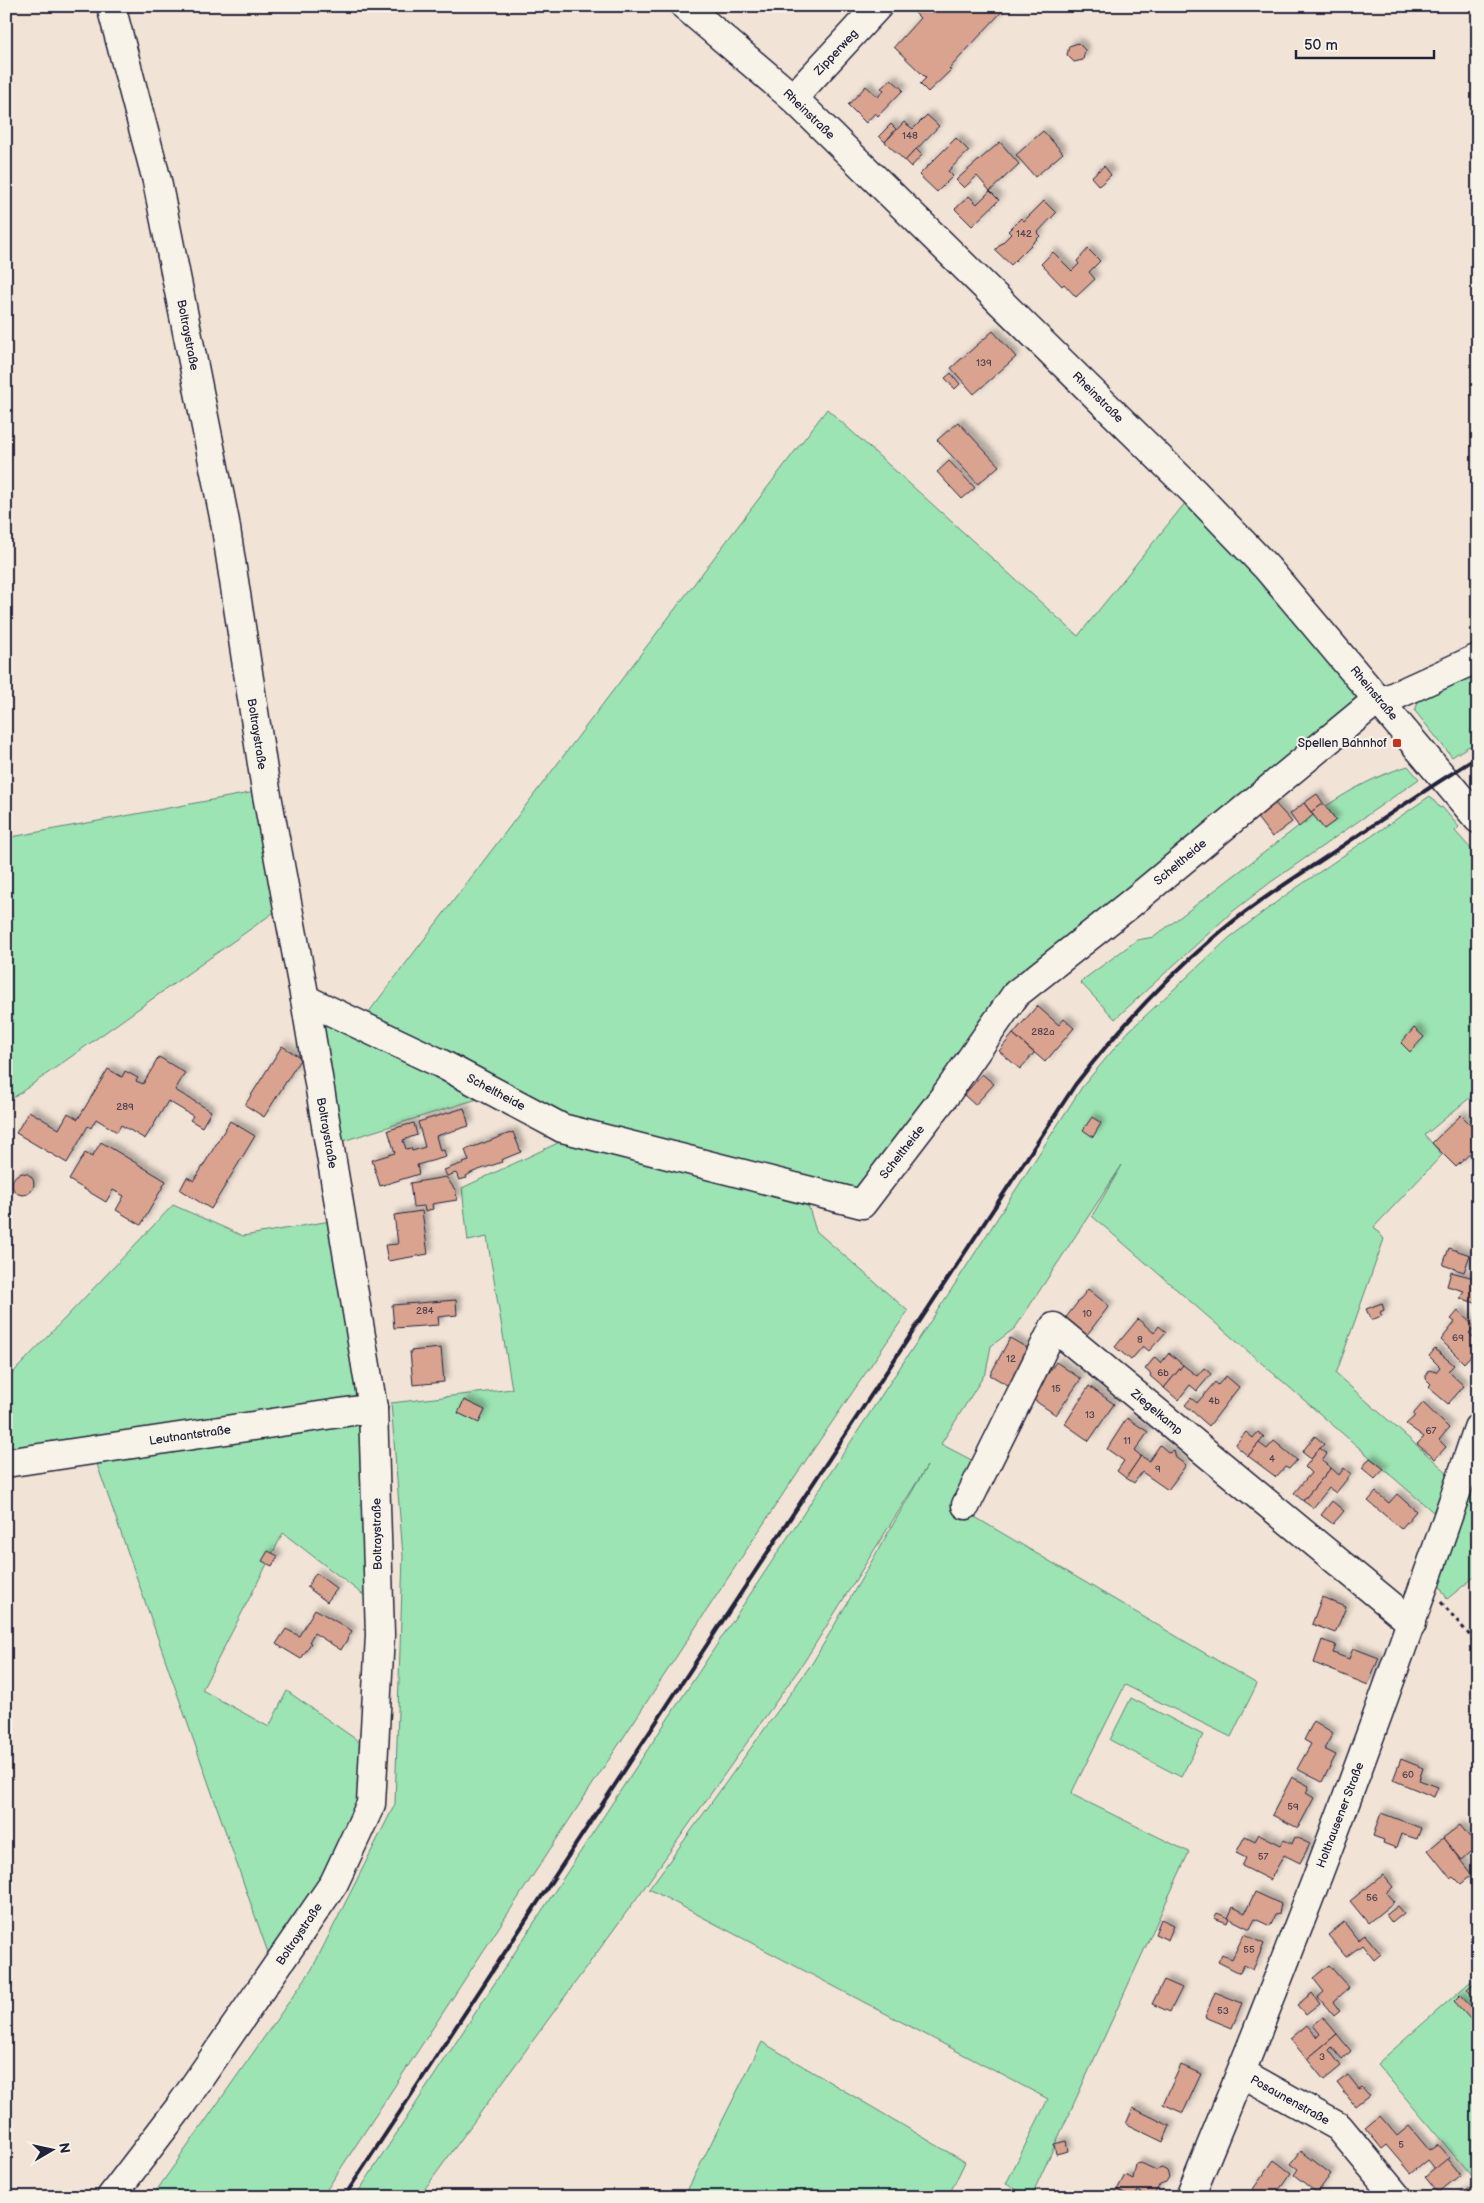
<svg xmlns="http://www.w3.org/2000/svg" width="1484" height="2203" viewBox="0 0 1484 2203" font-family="'Balsamiq Sans',sans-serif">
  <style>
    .green { fill: #9ce4b3; stroke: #5f8377 }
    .building { fill: #d9a390; stroke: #22223b; filter: url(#shadow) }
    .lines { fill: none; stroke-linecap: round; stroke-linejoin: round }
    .minor-casing { stroke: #22223b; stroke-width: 31 }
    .path { stroke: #22223b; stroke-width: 3; stroke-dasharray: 4 4; stroke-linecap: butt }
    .minor { stroke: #f7f3e8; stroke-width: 28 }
    .rail { stroke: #22223b; stroke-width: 4 }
    .poi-dot { fill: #c8321e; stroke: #f7f3e8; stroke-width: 2 }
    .labels { text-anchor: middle; stroke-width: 4; stroke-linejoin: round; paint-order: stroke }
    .number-label { font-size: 10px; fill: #504250 }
    .street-label { font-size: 12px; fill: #22223b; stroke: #f7f3e8 }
    .poi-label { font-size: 12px; fill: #22223b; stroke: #f7f3e8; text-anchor: end }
  </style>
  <defs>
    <filter id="shadow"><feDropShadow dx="4.5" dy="-4.5" stdDeviation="2.5" flood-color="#0004"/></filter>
  </defs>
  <rect width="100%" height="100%" fill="#f1e3d6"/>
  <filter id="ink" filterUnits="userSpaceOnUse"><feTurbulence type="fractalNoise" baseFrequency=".02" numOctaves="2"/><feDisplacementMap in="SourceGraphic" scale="10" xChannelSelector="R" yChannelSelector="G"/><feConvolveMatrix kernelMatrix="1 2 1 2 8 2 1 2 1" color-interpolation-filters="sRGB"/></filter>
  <g filter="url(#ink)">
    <g class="green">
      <path d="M827,409L1078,636L1194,492L1381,701L1016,994L862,1204L562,1128L359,1025Z"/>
      <path d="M1478,666V758L1469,746L1452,757L1415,711L1420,697Z"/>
      <path d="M1408,766L1419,779L1271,882L1232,912L1115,1019L1080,982L1137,940L1154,937L1313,815L1324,829L1336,820L1326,806C1352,789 1378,775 1408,766Z"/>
      <path d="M266,790L287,903L6,1103V838Z"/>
      <path d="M1430,796L1440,808L1442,807L1459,827L1455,831L1478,857V1091L1425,1135L1442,1155L1374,1227L1384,1239L1336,1374L1449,1474L1433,1512L1092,1216L1122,1165L1015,1328L991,1346L986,1372L941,1444L981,1465L958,1507L1257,1684L1231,1737L1125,1685L1071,1794L1189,1852L1031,2197L1006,2184L1048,2099L649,1889L813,1662L927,1466L804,1662L644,1888L419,2197H355L611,1805L957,1281L1082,1087L1129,1031L1229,938L1286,895Z"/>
      <path d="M319,1019L484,1097L343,1141Z"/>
      <path d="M562,1141L808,1205L816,1231L908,1311L785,1491L322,2197H152L312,1969L395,1804L403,1556L391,1403L512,1389L487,1237L468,1241L462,1188Z"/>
      <path d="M173,1205L243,1236L342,1219L379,1607L283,1533L202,1690L269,1727L287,1691L374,1752L371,1804L274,1970L92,1450L6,1463V1380Z"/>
      <path d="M1478,1456V1574L1447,1599L1435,1577Z"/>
      <path d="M1131,1698L1203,1735L1181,1777L1110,1740Z"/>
      <path d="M1478,1975V2184L1377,2064Z"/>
      <path d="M762,2042L965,2162L948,2197H684Z"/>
    </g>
    <g class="building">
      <path d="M1007,6L949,69L951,70L928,92L920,84L926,78L894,47L920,18L908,6Z"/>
      <path d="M1078,43L1085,50L1083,60L1074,62L1067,55L1069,46Z"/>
      <path d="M891,79L903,90L878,116L875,113L866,123L848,105L866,86L878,97L884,90L881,88Z"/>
      <path d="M927,115L939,126L905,161L885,142L904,122L913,129Z"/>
      <path d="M891,124L896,129L885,142L879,136Z"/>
      <path d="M1043,131L1063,153L1035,177L1016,155Z"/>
      <path d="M956,138L969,151L948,171L953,176L937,192L919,175Z"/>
      <path d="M1000,142L1019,164L990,191L977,176L964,188L956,180Z"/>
      <path d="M916,149L922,155L911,167L905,161Z"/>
      <path d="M1104,166L1111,175L1099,186L1091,177Z"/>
      <path d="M990,191L999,200L972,226L955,209L969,196L977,204Z"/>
      <path d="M1044,201L1056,213L1037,233L1040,236L1011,265L995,250L1011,234L1008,231L1021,218L1024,221Z"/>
      <path d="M1088,249L1100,261L1089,272L1095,279L1076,297L1064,284L1062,286L1041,264L1053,252L1072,271L1079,264L1077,261Z"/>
      <path d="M993,331L1016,357L974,394L951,368Z"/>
      <path d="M951,373L960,384L955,389L945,378Z"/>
      <path d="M958,422L999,466L978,484L937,440Z"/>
      <path d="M949,461L975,488L962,499L937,472Z"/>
      <path d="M1317,794L1323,803L1311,812L1304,803Z"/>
      <path d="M1273,801L1292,822L1272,837L1255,815Z"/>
      <path d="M1304,803L1313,815L1299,827L1290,814Z"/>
      <path d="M1323,803L1336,820L1324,829L1311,812Z"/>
      <path d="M1037,1006L1059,1025L1064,1019L1074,1028L1045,1062L1013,1034Z"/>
      <path d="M1414,1028L1424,1037L1410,1052L1401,1043Z"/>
      <path d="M1013,1034L1034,1053L1020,1069L999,1051Z"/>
      <path d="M282,1046L301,1058L264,1117L245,1105Z"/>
      <path d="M159,1057L185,1073L175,1090L211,1111L202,1127L190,1120L193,1116L168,1101L145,1139L121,1125L117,1132L96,1119L91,1128L88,1126L67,1163L16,1133L29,1111L59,1129L68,1113L78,1119L108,1069L122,1077L125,1071L138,1078L136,1081L143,1084Z"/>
      <path d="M982,1074L994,1084L975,1105L964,1095Z"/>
      <path d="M464,1108L469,1126L436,1136L440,1151L444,1150L446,1157L417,1165L419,1174L380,1186L372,1160L395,1153L388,1130L414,1123L417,1135L403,1140L406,1149L411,1148L412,1151L425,1147L418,1122Z"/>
      <path d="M1461,1115L1478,1132V1146L1456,1167L1432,1143Z"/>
      <path d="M1092,1117L1101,1123L1093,1137L1083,1130Z"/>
      <path d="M230,1121L255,1136L211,1209L180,1190L187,1177L194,1181Z"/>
      <path d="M513,1132L521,1152L501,1160L502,1162L473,1172L466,1176L467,1178L459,1180L456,1173L447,1176L444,1170L469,1161L465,1150Z"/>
      <path d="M101,1142L166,1181L141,1225L116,1210L124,1196L113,1190L106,1202L69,1180L85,1153L92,1157Z"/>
      <circle cx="23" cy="1184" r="11"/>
      <path d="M446,1177L456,1191L457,1200L432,1204L433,1209L425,1211L424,1206L413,1207L410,1183Z"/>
      <path d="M422,1211L428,1254L388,1261L385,1245L398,1244L394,1215Z"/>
      <path d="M1449,1248L1470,1255L1464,1272L1443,1265Z"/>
      <path d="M1451,1272L1478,1279V1304L1460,1298L1464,1291L1447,1286Z"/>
      <path d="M1088,1289L1109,1306L1086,1336L1064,1320Z"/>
      <path d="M456,1300L457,1315L438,1317L439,1325L394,1328L392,1305Z"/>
      <path d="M1382,1303L1384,1310L1380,1312L1382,1316L1371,1320L1366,1309Z"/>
      <path d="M1458,1311L1475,1327L1469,1333L1476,1340V1350L1464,1363L1441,1340L1455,1322L1451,1319Z"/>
      <path d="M1138,1319L1154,1333L1159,1326L1166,1332L1149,1351L1143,1346L1131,1360L1115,1347Z"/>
      <path d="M1010,1338L1029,1349L1018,1368L1027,1373L1018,1391L990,1375Z"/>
      <path d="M441,1348L444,1382L413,1385L410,1351Z"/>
      <path d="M1435,1349L1454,1365L1448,1371L1464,1386L1448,1404L1428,1387L1431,1384L1426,1379V1374L1429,1370L1436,1372L1440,1367L1429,1356Z"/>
      <path d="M1169,1353L1183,1365L1164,1388L1150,1376L1151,1374L1145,1369L1155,1357L1161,1363Z"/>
      <path d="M1056,1362L1081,1379L1056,1415L1031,1398Z"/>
      <path d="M1183,1365L1197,1376L1204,1368L1211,1374L1197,1391L1190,1385L1178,1400L1164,1388Z"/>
      <path d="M1226,1376L1239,1387L1209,1426L1185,1405L1191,1398L1197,1403L1215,1382L1218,1385Z"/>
      <path d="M1089,1386L1114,1404L1089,1441L1065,1424Z"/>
      <path d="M464,1400L485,1410L479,1423L458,1413Z"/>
      <path d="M1423,1403L1449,1428L1439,1440L1446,1447L1435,1459L1417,1444L1424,1437L1406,1424L1414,1417V1413Z"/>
      <path d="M1127,1418L1148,1432L1135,1451L1141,1456L1126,1478L1117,1471L1124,1461L1107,1449Z"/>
      <path d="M1246,1432L1253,1438L1258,1432L1264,1437L1248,1456L1235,1445Z"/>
      <path d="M1315,1436L1324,1444L1311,1459L1302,1452Z"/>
      <path d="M1274,1441L1297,1460L1289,1469L1285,1467L1276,1477L1248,1456L1259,1443L1267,1449Z"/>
      <path d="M1160,1445L1169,1453L1174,1450L1176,1458L1186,1465L1168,1490L1142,1472L1134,1483L1126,1478L1141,1456L1149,1461Z"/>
      <path d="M1320,1448L1327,1454L1322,1461L1331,1468L1303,1501L1294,1493L1311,1473L1305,1467Z"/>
      <path d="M1370,1458L1384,1469L1375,1479L1362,1468Z"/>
      <path d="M1331,1468L1339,1475L1344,1468L1351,1474L1336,1493L1329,1488L1313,1508L1303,1501Z"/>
      <path d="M1376,1492L1389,1503L1397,1494L1416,1511L1401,1529L1368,1501Z"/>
      <path d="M1332,1501L1344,1511L1333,1524L1321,1515Z"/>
      <path d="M268,1551L278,1556L272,1566L262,1561Z"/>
      <path d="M316,1573L337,1589L327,1602L307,1587Z"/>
      <path d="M1322,1597L1346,1607L1335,1633L1312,1624Z"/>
      <path d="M315,1609L352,1631L341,1650L314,1633L309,1642L311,1643L301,1659L276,1644L286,1629L299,1636Z"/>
      <path d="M1322,1640L1336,1645L1333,1653L1349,1659L1353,1648L1379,1658L1368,1685L1314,1663Z"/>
      <path d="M1314,1721L1333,1733L1324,1749L1336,1755L1322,1782L1297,1769L1311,1744L1304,1740Z"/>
      <path d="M1401,1759L1423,1768L1419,1780L1438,1787L1434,1797L1393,1780Z"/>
      <path d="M1292,1777L1309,1786L1306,1793L1314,1798L1298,1828L1272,1815Z"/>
      <path d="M1381,1813L1421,1828L1417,1839L1401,1834L1396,1848L1383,1843L1384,1840L1373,1836Z"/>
      <path d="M1460,1825L1477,1846L1461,1860L1443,1838Z"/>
      <path d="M1259,1834L1281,1845L1284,1840L1292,1844L1295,1837L1310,1844L1300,1863L1284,1855L1270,1880L1242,1866L1246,1858L1236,1853L1245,1836L1255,1841Z"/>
      <path d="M1443,1838L1472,1875L1461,1884L1454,1877L1451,1879L1428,1850Z"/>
      <path d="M1383,1875L1393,1887L1386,1893L1394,1902L1368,1923L1350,1901Z"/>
      <path d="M1255,1892L1281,1904L1279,1914L1275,1915L1270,1926L1255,1919L1250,1929L1228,1918L1233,1907L1245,1913Z"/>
      <path d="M1398,1906L1404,1913L1392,1923L1386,1915Z"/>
      <path d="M1217,1913L1229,1918L1227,1923L1214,1918Z"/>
      <path d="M1161,1919L1174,1925L1168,1940L1155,1934Z"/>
      <path d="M1344,1922L1358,1940L1365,1935L1381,1954L1374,1960L1362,1945L1346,1957L1328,1935Z"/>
      <path d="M1244,1934L1264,1944L1253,1970L1244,1965L1240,1973L1218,1962L1222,1954L1232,1959Z"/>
      <path d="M1329,1965L1349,1988L1333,2002L1340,2011L1334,2016L1318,1997L1324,1992L1313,1978Z"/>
      <path d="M1164,1980L1182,1988L1170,2012L1152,2004Z"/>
      <path d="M1478,1980V2003L1467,1989Z"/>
      <path d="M1215,1992L1242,2003L1232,2028L1205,2017Z"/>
      <path d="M1312,1993L1320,2004L1306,2015L1297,2005Z"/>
      <path d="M1460,1995L1478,2014L1472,2021L1454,2001Z"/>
      <path d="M1323,2017L1337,2034L1307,2059L1290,2039L1307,2025L1317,2037L1320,2034L1313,2025Z"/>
      <path d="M1337,2034L1351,2051L1342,2059L1332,2047L1329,2050L1341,2066L1324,2080L1307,2059Z"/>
      <path d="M1181,2065L1201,2074L1183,2113L1163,2104Z"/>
      <path d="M1348,2075L1359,2089L1362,2087L1369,2095L1355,2106L1337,2083Z"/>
      <path d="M1133,2108L1170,2126L1163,2142L1126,2124Z"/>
      <path d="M1380,2116L1397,2136L1409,2126L1429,2150L1437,2144L1449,2158L1435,2170L1427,2160L1411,2173L1387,2145L1382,2149L1365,2128Z"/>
      <path d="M1066,2141L1068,2151L1056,2154L1054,2144Z"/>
      <path d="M1301,2151L1331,2174L1317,2193L1294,2175L1298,2169L1291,2164Z"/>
      <path d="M1447,2159L1460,2175L1438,2193L1425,2177Z"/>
      <path d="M1274,2160L1291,2173L1274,2197H1263L1253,2189Z"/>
      <path d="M1141,2163L1156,2170L1162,2168L1167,2171L1169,2177L1166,2182L1160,2184L1153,2197H1149L1138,2191L1135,2197H1130L1117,2190L1125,2175L1133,2179L1136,2164Z"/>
      <path d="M1470,2187L1478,2197H1455L1462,2191L1464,2192Z"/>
      <path d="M1117,2190L1130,2197H1113Z"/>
    </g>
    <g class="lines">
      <g class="minor-casing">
        <g id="minor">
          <path d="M685,6L793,98L1194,492L1267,568L1478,819"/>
          <path d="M793,98L878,6"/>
          <path d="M305,999L440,1063L562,1128L862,1204L947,1093L1016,994L1130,904L1366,709L1478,658"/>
          <path d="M6,1463L373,1408"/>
          <path d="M966,1505L1054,1327L1412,1623"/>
          <path d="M1242,2073L1339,2127L1397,2197"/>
          <path d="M111,2197L179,2108L334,1883L371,1804L380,1635L373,1408L305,999L266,790L225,522L157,181L111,6"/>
          <path d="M1190,2197C1295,1944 1391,1687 1478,1428"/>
        </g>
      </g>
      <path class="path" d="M1441,1602L1478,1645"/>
      <use href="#minor" class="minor"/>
      <path class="rail" d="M344,2197L1075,1085C1116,1032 1161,983 1212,939C1247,908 1287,883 1326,857C1376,823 1426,789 1478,757"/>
    </g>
  </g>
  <rect class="poi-dot" x="1392" y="738" width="10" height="10" rx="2.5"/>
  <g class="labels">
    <g class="number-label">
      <text x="910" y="139">148</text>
      <text x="1024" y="237">142</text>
      <text x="984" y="366">139</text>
      <text x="1043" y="1035">282a</text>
      <text x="125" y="1110">289</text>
      <text x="425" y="1314">284</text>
      <text x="1087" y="1317">10</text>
      <text x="1458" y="1341">69</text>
      <text x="1140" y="1343">8</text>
      <text x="1011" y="1362">12</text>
      <text x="1163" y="1376">6b</text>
      <text x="1056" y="1392">15</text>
      <text x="1214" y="1404">4b</text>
      <text x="1090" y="1418">13</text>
      <text x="1431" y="1434">67</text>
      <text x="1127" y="1444">11</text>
      <text x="1272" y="1462">4</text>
      <text x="1158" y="1472">9</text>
      <text x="1408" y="1778">60</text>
      <text x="1293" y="1810">59</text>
      <text x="1263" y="1860">57</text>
      <text x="1372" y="1901">56</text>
      <text x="1249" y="1953">55</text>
      <text x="1223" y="2014">53</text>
      <text x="1322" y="2060">3</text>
      <text x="1401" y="2148">5</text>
    </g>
    <g class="street-label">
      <text transform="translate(836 52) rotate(-47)" y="4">Zipperweg</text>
      <text transform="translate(809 114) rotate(44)" y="4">Rheinstraße</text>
      <text transform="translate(188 335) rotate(79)" y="4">Boltraystraße</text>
      <text transform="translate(1098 397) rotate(45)" y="4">Rheinstraße</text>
      <text transform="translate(1374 693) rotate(50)" y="4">Rheinstraße</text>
      <text transform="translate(257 734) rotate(81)" y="4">Boltraystraße</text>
      <text transform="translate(1180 862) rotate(-40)" y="4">Scheltheide</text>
      <text transform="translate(496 1092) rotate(28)" y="4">Scheltheide</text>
      <text transform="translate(327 1133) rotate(80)" y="4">Boltraystraße</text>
      <text transform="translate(902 1152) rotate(-52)" y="4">Scheltheide</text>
      <text transform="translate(1157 1412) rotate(40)" y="4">Ziegelkamp</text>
      <text transform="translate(190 1435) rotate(-8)" y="4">Leutnantstraße</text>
      <text transform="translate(377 1534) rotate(-91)" y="4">Boltraystraße</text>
      <text transform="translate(1340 1815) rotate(-69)" y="4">Holthausener Straße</text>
      <text transform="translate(299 1934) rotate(-56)" y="4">Boltraystraße</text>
      <text transform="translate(1290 2100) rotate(29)" y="4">Posaunenstraße</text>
    </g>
    <g class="poi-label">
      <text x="1387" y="747">Spellen Bahnhof</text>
    </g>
  </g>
  <rect width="1484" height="2203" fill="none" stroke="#f7f3e8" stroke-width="25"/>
  <rect x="12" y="12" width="1459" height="2178" fill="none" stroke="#22223b" stroke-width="2" filter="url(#ink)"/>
  <g transform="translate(52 2150) rotate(81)" stroke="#f7f3e8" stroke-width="4" paint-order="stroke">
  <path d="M0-4L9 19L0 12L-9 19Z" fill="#22223b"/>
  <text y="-8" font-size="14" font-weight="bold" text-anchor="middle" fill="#22223b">N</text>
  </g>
  <path d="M1296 50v8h138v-8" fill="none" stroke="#22223b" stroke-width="2.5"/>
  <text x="1304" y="50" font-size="15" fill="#22223b" stroke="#f7f3e8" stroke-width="4" paint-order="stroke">50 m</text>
</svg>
